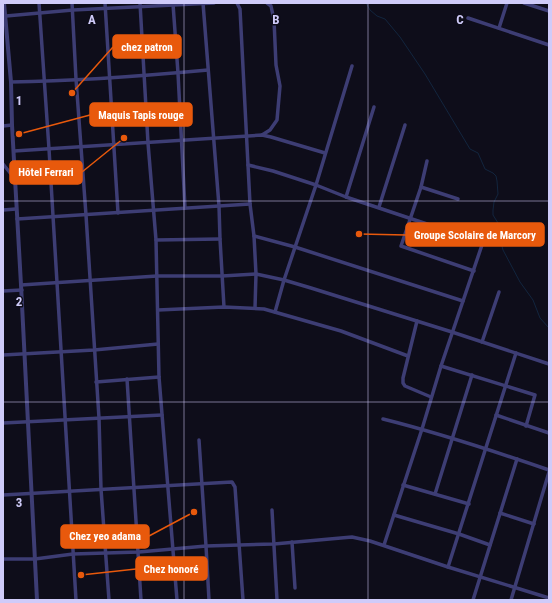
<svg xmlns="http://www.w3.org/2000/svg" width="552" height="603" viewBox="0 0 552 603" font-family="'Roboto Condensed',sans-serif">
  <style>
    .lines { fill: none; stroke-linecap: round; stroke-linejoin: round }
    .stream { stroke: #12253e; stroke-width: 1 }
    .minor { stroke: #3d3d74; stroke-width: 3.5 }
    .tertiary { stroke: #3d3d74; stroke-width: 4 }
    .grid { fill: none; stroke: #cfcbf9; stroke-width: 1; stroke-opacity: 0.55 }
    .grid-label { font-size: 13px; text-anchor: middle; font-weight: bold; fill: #cfcbf9; stroke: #0e0d1a; stroke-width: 3; stroke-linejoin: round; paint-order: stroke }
    .leader { fill: none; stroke: #e8590c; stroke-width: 1.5 }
    .callout-dot { fill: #e8590c; stroke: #0e0d1a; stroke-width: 1.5 }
    .callout { fill: #e8590c; stroke: #e8590c; stroke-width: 1.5 }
    .callout-label { font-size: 11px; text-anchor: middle; font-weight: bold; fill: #fff }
  </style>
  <rect width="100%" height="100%" fill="#0e0d1a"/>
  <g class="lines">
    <path class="stream" d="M366,3L370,10L377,16L385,19L400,37L425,74L470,149L478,153L485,169L493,173L496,176L497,181L498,194L494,202L493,210V215L498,223V231L503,250L520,282L533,300L540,318L549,328"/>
    <g class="minor">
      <path d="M39,3L49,149L76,600"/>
      <path d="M72,3L76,79L86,215L99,418L101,489L109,600"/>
      <path d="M105,3L118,213"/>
      <path d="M140,3L148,143L156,240L159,377L177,600"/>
      <path d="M203,3L219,206L220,239L224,307"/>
      <path d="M237,3L240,9L250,204L254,236L256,274L255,308"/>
      <path d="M524,3L549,11"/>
      <path d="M173,4L178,73L185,208"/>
      <path d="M6,16L73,10L214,3"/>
      <path d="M468,18L549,45"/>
      <path d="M499,28L507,3"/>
      <path d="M11,82C77,81 143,76 208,70"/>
      <path d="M3,126L12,125"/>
      <path d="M262,135L270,130L277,120L280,86L276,65L274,20L271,6L267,3"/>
      <path d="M14,151L262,135L271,137L325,153"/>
      <path d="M427,161L421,187L401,246L474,271"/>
      <path d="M3,164L15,179"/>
      <path d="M248,165L273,171L316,185L346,197L445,230L483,242L441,366L422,429L384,545"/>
      <path d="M421,187L458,199"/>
      <path d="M346,197L374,107"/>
      <path d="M379,207L405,125"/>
      <path d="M3,210L16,209"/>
      <path d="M17,219L250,204"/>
      <path d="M254,236L295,247L463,301"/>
      <path d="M156,240L220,239"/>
      <path d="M21,285L157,276H222L256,274L284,280L311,288L452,332L549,364"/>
      <path d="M3,291L22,290"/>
      <path d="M158,310L224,307L264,309L341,331L408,356"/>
      <path d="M275,312L284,280L316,185L352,66"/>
      <path d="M417,321L403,378V383L405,386L431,397"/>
      <path d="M482,342L499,292"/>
      <path d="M3,355L94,350L158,344"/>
      <path d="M441,366L535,395L526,426"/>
      <path d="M127,379L141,600"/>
      <path d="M96,382L159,377"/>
      <path d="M496,415L549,433"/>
      <path d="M383,419C439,433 494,451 549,470"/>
      <path d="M3,423L162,415"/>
      <path d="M199,440L206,546L209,600"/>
      <path d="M403,485L469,504"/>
      <path d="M435,494L472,375"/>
      <path d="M3,495L232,482L235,487L243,600"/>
      <path d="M272,510L277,600"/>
      <path d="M500,513L534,524"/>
      <path d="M394,515L459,534L490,545"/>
      <path d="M292,542L295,588"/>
      <path d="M3,559H35L73,554L139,552L206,546L274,544L352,537L370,541L448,567L549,598"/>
      <path d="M448,567L516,353"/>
      <path d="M473,600L517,459"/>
      <path d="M511,600L549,472"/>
    </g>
    <path class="tertiary" d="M4,3L11,82L12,125L21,285L37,600"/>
  </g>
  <path class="grid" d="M184,3V600M368,3V600M3,201H549M3,402H549"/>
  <g class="grid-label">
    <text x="92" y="24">A</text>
    <text x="276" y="24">B</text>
    <text x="460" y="24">C</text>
    <text x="19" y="105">1</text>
    <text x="19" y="306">2</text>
    <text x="19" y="507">3</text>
  </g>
  <path class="leader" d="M72 93L113 47M19 134L90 115M124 138L82 172M359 234L406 235M194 512L149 536M81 575L136 569"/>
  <g class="callout-dot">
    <circle cx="72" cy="93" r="4"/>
    <circle cx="19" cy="134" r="4"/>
    <circle cx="124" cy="138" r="4"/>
    <circle cx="359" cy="234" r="4"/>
    <circle cx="194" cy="512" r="4"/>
    <circle cx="81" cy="575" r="4"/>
  </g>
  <g class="callout">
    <rect x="113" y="35" width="68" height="23" rx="4"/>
    <rect x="90" y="103" width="102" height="23" rx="4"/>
    <rect x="10" y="161" width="72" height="23" rx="4"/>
    <rect x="406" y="223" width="138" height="23" rx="4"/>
    <rect x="61" y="525" width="88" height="23" rx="4"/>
    <rect x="136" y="557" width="71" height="23" rx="4"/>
  </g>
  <g class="callout-label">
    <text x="147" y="51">chez patron</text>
    <text x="141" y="119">Maquis Tapis rouge</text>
    <text x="46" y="176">Hôtel Ferrari</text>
    <text x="475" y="239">Groupe Scolaire de Marcory</text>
    <text x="105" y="540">Chez yeo adama</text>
    <text x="171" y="573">Chez honoré</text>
  </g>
  <rect width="552" height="603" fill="none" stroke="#cfcbf9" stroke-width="8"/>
</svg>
